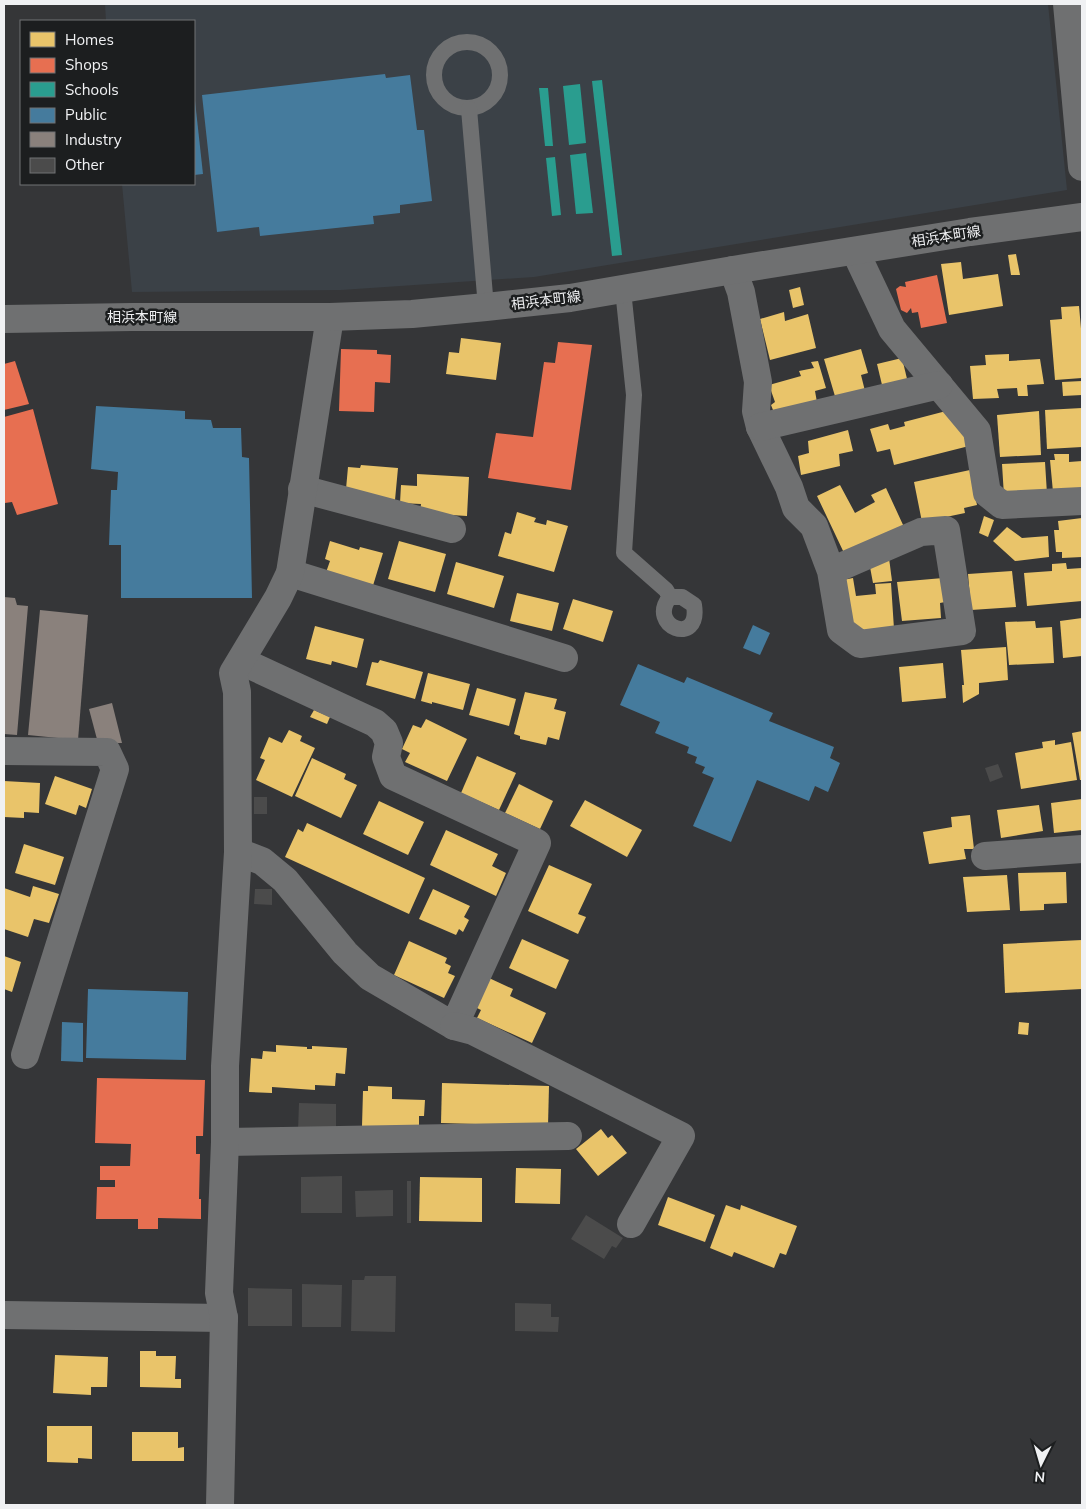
<svg xmlns="http://www.w3.org/2000/svg" width="1086" height="1509" viewBox="0 0 1086 1509" font-family="Mulish,'Noto Sans JP',sans-serif">
  <style>
    .built { fill: #3b4147 }
    .homes { fill: #e9c46a }
    .shops { fill: #e76f51 }
    .schools { fill: #2a9d8f }
    .public { fill: #457b9d }
    .industry { fill: #8a817c }
    .building { fill: #4b4b4b }
    .lines { fill: none; stroke-linecap: round; stroke-linejoin: round }
    .service { stroke: #6f7071; stroke-width: 16 }
    .minor { stroke: #6f7071; stroke-width: 28 }
    .secondary { stroke: #6f7071; stroke-width: 28 }
    .labels { text-anchor: middle; stroke-width: 5; stroke-linejoin: round; paint-order: stroke }
    .street-label { font-size: 14px; fill: #f0f1f3; stroke: #1c1e1f }
  </style>
  <rect width="100%" height="100%" fill="#353638"/>
  <path class="built" d="M105,4H1048L1067,190L534,277L341,290L132,292L122,184H194V21H106Z"/>
  <g class="homes">
    <path d="M1016,254L1020,275H1011L1008,255Z"/>
    <path d="M961,262L963,279L998,274L1003,306L949,315L941,264Z"/>
    <path d="M800,287L804,305L793,308L789,290Z"/>
    <path d="M1079,306L1082,340V378L1055,380L1050,320L1062,319L1061,307Z"/>
    <path d="M784,312L785,321L808,314L816,348L770,360L760,319Z"/>
    <path d="M461,338L501,343L496,380L446,374L449,352L459,353Z"/>
    <path d="M861,349L868,373L861,375L866,395L837,403L824,359Z"/>
    <path d="M1009,354V361L1040,359L1044,384L1027,385L1028,396H1018L1017,388L997,389L999,398L973,399L970,366L986,365L985,355Z"/>
    <path d="M902,358L908,383L883,389L877,364Z"/>
    <path d="M818,361L826,388L815,391L818,408L777,420L771,405L775,402L769,385L801,376L799,371L814,368L811,362Z"/>
    <path d="M1082,381V395L1063,396L1062,382Z"/>
    <path d="M1082,408V447L1047,449L1045,410Z"/>
    <path d="M950,410L973,445L894,465L890,449L877,452L870,429L888,424L890,430L905,426L904,422Z"/>
    <path d="M1039,411L1041,455L1000,457L997,415Z"/>
    <path d="M848,430L853,451L839,454L840,466L801,475L798,456L809,453L808,441Z"/>
    <path d="M1054,454H1069V462L1082,461V490L1053,492L1050,460H1055Z"/>
    <path d="M1045,462L1047,494L1004,496L1002,464Z"/>
    <path d="M361,465L398,468L395,500L346,489L348,467L360,468Z"/>
    <path d="M970,470L977,505L964,508L965,513L922,522L914,482Z"/>
    <path d="M417,474L469,477L467,516L420,513L421,504L400,503L401,485L417,486Z"/>
    <path d="M840,485L855,513L875,502L871,495L886,488L904,527L845,555L817,496Z"/>
    <path d="M517,512L536,518L534,522L546,525L547,520L568,526L554,572L498,556L505,532L511,534Z"/>
    <path d="M984,516L994,520L988,537L979,533Z"/>
    <path d="M1082,518V557L1062,558V552H1056L1054,530H1059L1058,521Z"/>
    <path d="M1007,527L1022,538L1048,536L1049,557L1015,561L993,541Z"/>
    <path d="M330,541L359,550L360,547L383,553L371,592L324,578L330,561L325,559Z"/>
    <path d="M399,541L446,554L435,592L388,579Z"/>
    <path d="M889,558L892,581L873,583L870,567Z"/>
    <path d="M456,562L504,576L494,608L447,594Z"/>
    <path d="M1066,563L1067,569L1082,568V601L1027,606L1024,573L1052,571V564Z"/>
    <path d="M1012,571L1016,607L971,610L968,574Z"/>
    <path d="M853,578L856,596L876,594L875,584L891,583L894,629L863,631L851,625L843,580Z"/>
    <path d="M943,578L945,602L940,603L941,618L902,621L897,582Z"/>
    <path d="M517,593L559,603L552,631L510,621Z"/>
    <path d="M573,599L613,611L603,642L563,629Z"/>
    <path d="M1082,618V656L1063,658L1060,621Z"/>
    <path d="M1035,621L1036,628L1052,627L1054,663L1009,665L1005,622Z"/>
    <path d="M315,626L364,639L357,668L332,661L331,665L306,659Z"/>
    <path d="M1006,647L1008,680L979,683V694L963,703L962,685H964L961,650Z"/>
    <path d="M380,660L423,672L415,699L366,685L372,662L378,663Z"/>
    <path d="M943,663L946,698L902,702L899,667Z"/>
    <path d="M428,673L470,684L463,710L432,702V704L421,701Z"/>
    <path d="M477,688L516,699L509,726L469,715Z"/>
    <path d="M525,692L557,699L554,709L566,712L559,740L548,737L546,745L520,739V736L514,734Z"/>
    <path d="M314,710L330,717L327,724L310,717Z"/>
    <path d="M426,719L467,739L447,781L405,762L410,753L402,749L413,725L421,728Z"/>
    <path d="M289,730L302,736L300,741L315,748L292,797L256,780L265,760L260,758L269,737L282,743Z"/>
    <path d="M1082,731V780H1080L1072,733Z"/>
    <path d="M1055,740V745L1071,742L1077,780L1021,789L1015,753L1043,748L1042,742Z"/>
    <path d="M477,756L516,773L499,810L461,793Z"/>
    <path d="M312,758L346,774L344,779L357,785L341,818L295,796Z"/>
    <path d="M55,776L92,789L86,808L79,805L76,815L45,804Z"/>
    <path d="M4,781L40,783L39,813L24,812V818L4,817Z"/>
    <path d="M519,784L553,801L540,829L505,813Z"/>
    <path d="M1082,799V830L1054,833L1051,803Z"/>
    <path d="M585,800L642,830L627,857L570,826Z"/>
    <path d="M379,801L424,822L408,855L363,834Z"/>
    <path d="M1039,805L1043,831L1001,838L997,810Z"/>
    <path d="M970,815L974,849H964L966,859L929,864L923,832L952,827L951,817Z"/>
    <path d="M307,823L425,878L409,914L285,857L298,829L303,832Z"/>
    <path d="M446,830L498,854L492,866L506,873L496,896L430,865Z"/>
    <path d="M24,844L64,857L55,885L15,873Z"/>
    <path d="M549,865L592,884L578,914L586,917L578,934L528,911Z"/>
    <path d="M1066,872L1067,903L1044,904V910L1020,911L1018,873Z"/>
    <path d="M1007,875L1010,910L967,912L963,877Z"/>
    <path d="M33,886L59,894L49,923L34,919L28,937L4,929V888L30,897Z"/>
    <path d="M433,889L470,906L464,917L469,920L463,932L459,929L456,935L419,919Z"/>
    <path d="M522,939L569,960L556,989L509,968Z"/>
    <path d="M1082,940V989L1005,993L1003,944Z"/>
    <path d="M409,941L447,958L445,963L451,966L448,973L455,976L444,998L394,975Z"/>
    <path d="M4,956L21,962L12,992L4,989Z"/>
    <path d="M489,978L513,989L510,996L546,1013L532,1043L477,1018L481,1010L475,1007Z"/>
    <path d="M1019,1022L1029,1023L1028,1035L1018,1034Z"/>
    <path d="M276,1045L307,1047V1049H312V1046L347,1048L345,1074L336,1073L335,1086L315,1085V1090L272,1087V1093L249,1092L251,1058L262,1059L263,1051L276,1052Z"/>
    <path d="M442,1083L549,1086L548,1126L441,1123Z"/>
    <path d="M368,1086L392,1087V1099L425,1100L424,1116H419V1127L362,1126L363,1091H368Z"/>
    <path d="M601,1129L608,1138L612,1135L627,1153L598,1176L576,1149Z"/>
    <path d="M516,1168L561,1169L560,1204L515,1203Z"/>
    <path d="M420,1177L482,1178V1222L419,1221Z"/>
    <path d="M668,1197L715,1215L705,1242L658,1225Z"/>
    <path d="M726,1205L740,1210L741,1205L797,1226L786,1255L780,1253L774,1268L734,1252L732,1257L710,1248Z"/>
    <path d="M140,1351H156V1356H176L175,1379H181V1388L140,1387Z"/>
    <path d="M55,1355L108,1357L107,1387H91V1395L53,1393Z"/>
    <path d="M47,1426H92V1459L78,1458V1463L47,1462Z"/>
    <path d="M132,1432H178V1448L184,1447V1461H132Z"/>
  </g>
  <g class="shops">
    <path d="M937,275L947,323L921,328L918,312L912,313L911,308L907,313L901,310L896,289L900,286L906,287L905,282Z"/>
    <path d="M558,342L592,345L571,490L488,478L496,433L533,437L544,362L555,363Z"/>
    <path d="M341,349L377,350V354L391,355L390,383L375,382L374,412L339,411Z"/>
    <path d="M15,361L29,404L4,410V364Z"/>
    <path d="M33,409L58,504L17,515L12,502L5,503L4,500V417Z"/>
    <path d="M97,1078L205,1080L203,1136H196V1154H200L199,1199H201V1219L158,1218V1229H138V1219H96L97,1187H115V1180H100V1166H130L131,1144L95,1143Z"/>
  </g>
  <g class="schools">
    <path d="M602,80L622,255L612,256L592,81Z"/>
    <path d="M580,84L586,143L569,145L563,86Z"/>
    <path d="M539,88H548L553,146H545Z"/>
    <path d="M586,153L593,213L576,214L570,155Z"/>
    <path d="M555,157L561,215L552,216L546,158Z"/>
  </g>
  <g class="public">
    <path d="M385,74L386,78L410,75L417,130H424L432,201L400,205V213L373,216L374,224L260,236L259,227L217,232L202,95Z"/>
    <path d="M195,101L203,174L194,175V102Z"/>
    <path d="M96,406L185,411V419L211,420L213,428H241L242,457L249,458L252,598H121V545H109L111,490H117L118,472L91,469Z"/>
    <path d="M753,625L770,633L760,655L743,648Z"/>
    <path d="M638,664L684,683L687,677L773,713L769,721L834,747L830,758L840,763L828,792L815,786L809,801L757,780L731,842L693,826L714,778L702,773L705,767L695,763L697,757L687,753L689,747L655,733L660,722L620,705Z"/>
    <path d="M88,989L188,992L186,1060L86,1058Z"/>
    <path d="M62,1022L83,1023V1062L61,1061Z"/>
  </g>
  <g class="industry">
    <path d="M4,597L15,598L17,605L28,606L17,735L4,734Z"/>
    <path d="M40,610L88,615L78,740L28,735Z"/>
    <path d="M112,703L122,743H98L89,709Z"/>
  </g>
  <g class="building">
    <path d="M998,764L1003,777L990,782L985,768Z"/>
    <rect x="254" y="797" width="13" height="17"/>
    <path d="M255,889H272V905L254,904Z"/>
    <path d="M299,1103L336,1104V1132L298,1131Z"/>
    <path d="M342,1176V1213H301V1177Z"/>
    <rect x="407" y="1181" width="4" height="42"/>
    <path d="M393,1190V1216L356,1217L355,1191Z"/>
    <path d="M586,1215L623,1238L616,1248L612,1246L604,1259L571,1239Z"/>
    <path d="M365,1276H396L395,1332L351,1331L352,1280H364Z"/>
    <path d="M302,1284L342,1285L341,1327H302Z"/>
    <path d="M248,1288L292,1289V1326H248Z"/>
    <path d="M515,1303L551,1304V1317H559L558,1332L515,1331Z"/>
  </g>
  <g class="lines">
    <g class="service">
      <circle cx="467" cy="75" r="33"/>
      <path d="M469,109L486,307"/>
      <path d="M623,290L634,395L624,553L666,590L670,597H682L694,605C701,648 646,626 670,597"/>
    </g>
    <g class="minor">
      <path d="M1067,4L1082,167"/>
      <path d="M855,251L892,329L977,431L987,493L1002,505L1082,501"/>
      <path d="M733,270L741,292L758,382L756,411L760,427L789,487L796,508L814,526L831,571L841,630L860,644L962,631L946,530L921,532L831,571"/>
      <path d="M760,427L939,385"/>
      <path d="M302,489L452,529"/>
      <path d="M290,573L564,658"/>
      <path d="M4,751L107,752L115,769L25,1055"/>
      <path d="M238,852L262,861L285,880L345,953L370,977L454,1026L537,843L393,776L386,757L389,743L384,731L375,723L241,661"/>
      <path d="M985,856L1082,849"/>
      <path d="M454,1026L473,1031L681,1136L631,1224"/>
      <path d="M225,1142L568,1136"/>
      <path d="M4,1315L224,1318"/>
      <path d="M220,1505L224,1318L219,1293L225,1142V1066L238,852L237,692L233,673L278,598L290,573L330,317"/>
    </g>
    <path class="secondary" d="M4,319L132,317H330L412,314L486,307L570,298L733,270L970,232L1082,217"/>
  </g>
  <g class="labels">
    <g class="street-label">
      <text transform="translate(946 236) rotate(-9)" y="5">相浜本町線</text>
      <text transform="translate(546 300) rotate(-7)" y="5">相浜本町線</text>
      <text x="142" y="322">相浜本町線</text>
    </g>
  </g>
  <rect width="1086" height="1509" fill="none" stroke="#f0f1f3" stroke-width="10"/>
  <rect x="20" y="20" width="175" height="165" fill="#1c1e1f" stroke="#717274"/>
  <rect x="30" y="32" width="25" height="15" fill="#e9c46a" stroke="#717274"/>
  <text x="65" y="45" font-size="15" fill="#f0f1f3">Homes</text>
  <rect x="30" y="58" width="25" height="15" fill="#e76f51" stroke="#717274"/>
  <text x="65" y="70" font-size="15" fill="#f0f1f3">Shops</text>
  <rect x="30" y="82" width="25" height="15" fill="#2a9d8f" stroke="#717274"/>
  <text x="65" y="95" font-size="15" fill="#f0f1f3">Schools</text>
  <rect x="30" y="108" width="25" height="15" fill="#457b9d" stroke="#717274"/>
  <text x="65" y="120" font-size="15" fill="#f0f1f3">Public</text>
  <rect x="30" y="132" width="25" height="15" fill="#8a817c" stroke="#717274"/>
  <text x="65" y="145" font-size="15" fill="#f0f1f3">Industry</text>
  <rect x="30" y="158" width="25" height="15" fill="#4b4b4b" stroke="#717274"/>
  <text x="65" y="170" font-size="15" fill="#f0f1f3">Other</text>
  <g transform="translate(1041 1464) rotate(185)" stroke="#1c1e1f" stroke-width="4" paint-order="stroke">
  <path d="M0-4L9 19L0 12L-9 19Z" fill="#f0f1f3"/>
  <text y="-8" font-size="14" font-weight="bold" text-anchor="middle" fill="#f0f1f3">N</text>
  </g>
</svg>
